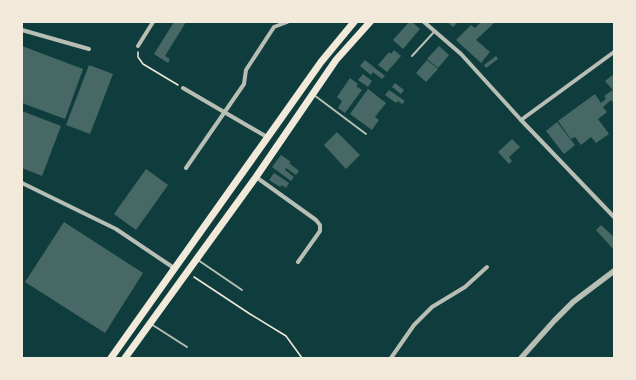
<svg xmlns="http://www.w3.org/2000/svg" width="636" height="380" viewBox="0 0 636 380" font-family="'Fira Sans',sans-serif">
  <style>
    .building { fill: #486865 }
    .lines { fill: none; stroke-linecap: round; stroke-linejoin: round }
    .path { stroke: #f1e9da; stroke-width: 1.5 }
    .service { stroke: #b8beb3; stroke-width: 2 }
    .minor { stroke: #b8beb3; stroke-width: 4 }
    .tertiary { stroke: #b8beb3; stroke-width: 5.5 }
    .primary { stroke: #f1e9da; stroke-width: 7 }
  </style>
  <rect width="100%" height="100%" fill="#0f3d3e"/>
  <g class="building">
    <path d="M174,22H186L165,56L170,59L168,63L154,54Z"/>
    <path d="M409,22H412L420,29L403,49L393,40Z"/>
    <path d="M447,22H456L457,23L453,27Z"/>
    <path d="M481,22H495L476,40L490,52L481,63L456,40L471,25L475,28Z"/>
    <path d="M22,46L83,69L65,119L22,103Z"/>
    <path d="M439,46L449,55L438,68L427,59Z"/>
    <path d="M394,50L401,56L387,72L378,65L389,52L391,54Z"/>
    <path d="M496,56L498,59L486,68L484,65Z"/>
    <path d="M365,60L385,76L382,79L373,72L371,75L360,66Z"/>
    <path d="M427,60L438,69L426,82L416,73Z"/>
    <path d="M89,65L113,74L90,134L66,125Z"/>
    <path d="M363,74L372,81L368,87L358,80Z"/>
    <path d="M614,74V104L611,100L603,107L607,112L598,119L609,134L596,143L591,137L581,145L575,137L571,139L558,121L595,94L601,103L606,99L604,96L613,90L605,81Z"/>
    <path d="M350,78L358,84L356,86L362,90L345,113L338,108L342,101L337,97Z"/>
    <path d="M395,83L404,90L401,94L392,87Z"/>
    <path d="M368,89L386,103L375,117L379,120L372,130L350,114Z"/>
    <path d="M389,90L405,101L402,104L398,101L396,103L385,95Z"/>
    <path d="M22,111L61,126L42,176L22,168Z"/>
    <path d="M557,122L575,145L564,154L546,131Z"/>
    <path d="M337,132L360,155L346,169L324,145Z"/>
    <path d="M512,139L520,147L509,157L512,161L509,164L498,152Z"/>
    <path d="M281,155L291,162L289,163L299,171L296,175L286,168L285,170L294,177L291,181L272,167Z"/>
    <path d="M146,169L168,185L136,230L114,214Z"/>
    <path d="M274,173L289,183L286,188L282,185L280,187L269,180Z"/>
    <path d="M64,222L143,273L105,333L25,282Z"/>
    <path d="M601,225L614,237V250L596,230Z"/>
  </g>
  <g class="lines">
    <g class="path">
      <path d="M138,52V57L143,64L178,85"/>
      <path d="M194,277L250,314L286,336L302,358"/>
    </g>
    <g class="service">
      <path d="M412,56L434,32"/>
      <path d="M314,95L366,134"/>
      <path d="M198,260L242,290"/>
      <path d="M151,324L187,347"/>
    </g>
    <g class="minor">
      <path d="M424,22L461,54L521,120L614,217"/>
      <path d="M22,30L89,49"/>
      <path d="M138,46L153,22"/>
      <path d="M183,88L267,137"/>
      <path d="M521,120L614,52"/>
      <path d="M186,168L244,84L246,70L274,27L287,22"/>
      <path d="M256,177L316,220L320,225V231L298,262"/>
      <path d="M22,183L116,229L174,268"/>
      <path d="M391,358L414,325L432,307L465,287L487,267"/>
    </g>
    <path class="tertiary" d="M521,358L554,321L573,302L614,271"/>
    <g class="primary">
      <path d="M111,358L321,62L354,22"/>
      <path d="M125,358L256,177L336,60L370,22"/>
    </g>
  </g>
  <rect width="636" height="380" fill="none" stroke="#f1e9da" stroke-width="46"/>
</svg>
